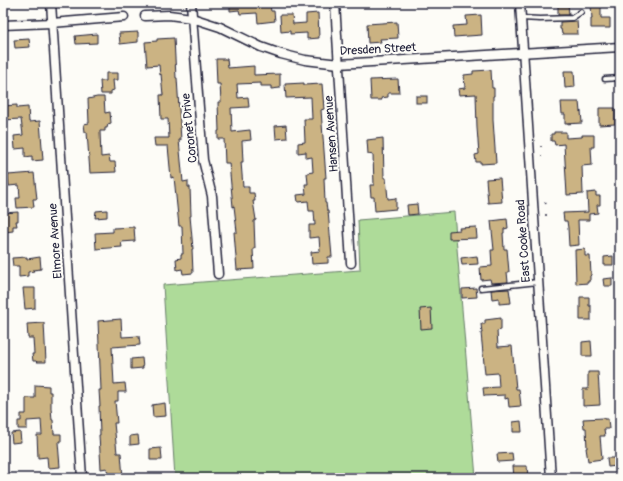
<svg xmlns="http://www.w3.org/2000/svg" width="623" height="481" viewBox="0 0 623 481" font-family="Pangolin,sans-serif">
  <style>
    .green { fill: #aedb99; stroke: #687e6a }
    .building { fill: #cbb383; stroke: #22223b }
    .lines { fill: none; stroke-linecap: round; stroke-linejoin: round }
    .service-casing { stroke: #22223b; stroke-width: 7 }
    .minor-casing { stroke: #22223b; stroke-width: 11 }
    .path { stroke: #22223b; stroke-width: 1.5; stroke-dasharray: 4 3; stroke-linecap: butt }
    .service { stroke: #fdfcf7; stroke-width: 4 }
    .minor { stroke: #fdfcf7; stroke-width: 8 }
    .labels { text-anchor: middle; stroke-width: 4; stroke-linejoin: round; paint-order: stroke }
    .street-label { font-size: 12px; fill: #22223b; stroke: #fdfcf7 }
  </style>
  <rect width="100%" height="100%" fill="#fdfcf7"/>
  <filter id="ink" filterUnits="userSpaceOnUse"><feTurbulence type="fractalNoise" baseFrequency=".025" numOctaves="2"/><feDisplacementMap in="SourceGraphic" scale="8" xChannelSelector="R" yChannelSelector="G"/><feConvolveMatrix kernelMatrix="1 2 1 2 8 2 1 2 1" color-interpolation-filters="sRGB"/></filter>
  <g filter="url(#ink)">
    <path class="green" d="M454,212L476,478H175L163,285L360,270L358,220Z"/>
    <g class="building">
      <path d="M230,3H251L252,6L270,5L271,11H274L275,21L258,23L257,13L240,14L239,10L230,11Z"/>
      <path d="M558,3H568L569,15H558Z"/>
      <path d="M601,4V18H610V28H591V19H592L591,5Z"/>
      <path d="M318,13L319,38L307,39V33L290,34V31L281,32L280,15H292L293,24L306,23V14Z"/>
      <path d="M481,15L482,35L454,37L453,26L467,25L466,16Z"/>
      <path d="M577,21L578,34H562L561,29H560V22Z"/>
      <path d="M397,22L398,38L380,39L381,42L368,43L367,24Z"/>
      <path d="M138,32V42L120,44L119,33Z"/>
      <path d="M97,34V43L76,44L75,36Z"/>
      <path d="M174,38L176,78H177L181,140H179L183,182L188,181V187H190L191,216H190L193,249H192L193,273L183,274L182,269L177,270L176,259L181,258V254H183L182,226H179L174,177L171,178L168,146H155L154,138H169L168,119H161L160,95H163L161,74L160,75L159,65L147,66L145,42L157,41V39Z"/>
      <path d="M29,39L30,47L15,48L14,40Z"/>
      <path d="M216,59H227L228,68L254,66V75L280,74V88L271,89V86H261V83L237,84L238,98L248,97L249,107L231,108L232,132L250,130L251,140L242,141L243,162H241L243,187H249V193H254L255,201H253L256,220L254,221L255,249H253L254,269L237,270L234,232H237L234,206L233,207L229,163H225L224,139H218V131H219L218,102H221L220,84H217Z"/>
      <path d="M491,70L492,88H494V96H493V120L496,163L481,164V162H476L475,155L479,154L477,128L476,94L459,95L458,89L465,88L464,75L473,74V71Z"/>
      <path d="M564,71H574L575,87L565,88Z"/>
      <path d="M106,73H118V80H113L114,90L111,91V94H101L100,81H106Z"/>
      <path d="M398,79L399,93H388V97L381,98L382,100H371L370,80Z"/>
      <path d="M304,83V85L322,84L324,109L321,110L326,178H324L325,203H326L327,211H328L332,257H328V263L312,264L311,252L320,251L319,237L309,238V225H315L314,211H309L308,201L298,202L297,195L306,194L305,184H308L307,173L313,172L312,157L306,158V152L298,153V143L305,142L304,119H312L311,97L286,98L285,84Z"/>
      <rect x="416" y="96" width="11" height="7"/>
      <path d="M97,97H104L105,113L110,112L111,123L108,124L107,128H105V131H100L101,157L109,156L110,162H115L116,172L90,173L87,132H85L84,124L89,123L88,99Z"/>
      <path d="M561,102H579L580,112L581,111L582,123L565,124V114H562Z"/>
      <path d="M17,105V108L28,107L29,122L40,121L43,160L32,161V156L25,157V148L15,149L14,136L23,135L21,119L3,120V106Z"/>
      <path d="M599,108H615V124L599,125Z"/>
      <path d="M286,125L287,138L276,139L275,126Z"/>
      <path d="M554,132H566V138L582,137V135H594V147H591L592,165L582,166L583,194L567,195L564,144L555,145L554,141H551V134H554Z"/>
      <path d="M383,138L384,178H386L388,199L396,198V209L375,211L374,197H371L370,185H374L373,155L368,154L367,140Z"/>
      <path d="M34,173L37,199H33L34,207L17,208L16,198H20L19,185L9,186L8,175Z"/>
      <path d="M500,178L502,202L488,203L486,179Z"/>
      <path d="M596,192V196H600V205H597L598,213L589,214V220H578L579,245L569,246L568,228L567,221H564L563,213L588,212L587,193Z"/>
      <path d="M417,204L418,214L408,215L407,205Z"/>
      <path d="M107,210V217L95,218L96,211Z"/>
      <path d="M18,212V221H16L17,226H13V231L5,232L4,227H3V220L4,219L3,213Z"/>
      <path d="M507,219L508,228L504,229V233H503L504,249H507L509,272H507L508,282L491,283L490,279L481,280L480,267L492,266L491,250H494L491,221Z"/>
      <path d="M134,227L135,241L121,242L122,247L96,249L95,233L113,232V228Z"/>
      <path d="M476,227L477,238L449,239V231L460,230L459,228Z"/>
      <path d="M585,249V256H590L591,275L590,276V281H588V283L576,284L575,250Z"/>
      <path d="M477,256L478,264L462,265L461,258Z"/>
      <path d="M613,256V265H604V257Z"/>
      <path d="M27,257V259L40,257L41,269L33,270L34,271L28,272V276L19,277V266H13L12,258Z"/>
      <path d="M612,278V286H604L603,279Z"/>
      <path d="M23,288H35V308L25,309Z"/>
      <path d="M476,288L477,297L462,298V289Z"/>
      <path d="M509,289L511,303L499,304V298L492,299L491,290Z"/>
      <path d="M580,297H589V306H591V320H580Z"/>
      <path d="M431,308L432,328L421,329L420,309Z"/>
      <path d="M501,318V330L497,331L498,347L512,346L516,389H519L521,406L509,407L508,398L505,399V395L484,396L483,388L499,387L498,373L485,374L481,333H482L481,324H485V320Z"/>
      <path d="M121,319L122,337L139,336L140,345L112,347L114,384L125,383L126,392H118V401H115L117,423H114L117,453H121L123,478H108L107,468L101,469L99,435H100L99,406H100L99,390H101L98,321Z"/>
      <path d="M44,323L46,362H37L36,361H33L32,354H34L33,338H28L27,324Z"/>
      <path d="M591,341L592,355V356H582V342Z"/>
      <path d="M142,358L143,368L131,369V359Z"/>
      <path d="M588,372H598L600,405L583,406V389H588Z"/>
      <path d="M35,385L49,386V392H51V408L52,420H53L54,434H61V442H58L60,467L48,468L47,457L38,458L37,435H42L41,420L27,421V429H18V421H21V414H26V398H35Z"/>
      <path d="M165,403L166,416L153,417L152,405Z"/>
      <path d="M604,418V419H608L609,429H604L605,436H600L602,459L588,461L586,448H587L586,428H584L583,419Z"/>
      <path d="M521,421L522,432H513V422Z"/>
      <path d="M20,432L21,442L12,443L11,433Z"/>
      <path d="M138,435L139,444L130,445V436Z"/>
      <path d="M161,448L162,460H150V449Z"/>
      <path d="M512,453L513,461L498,462L497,454Z"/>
      <path d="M607,458H617V466L608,467Z"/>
      <path d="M513,466H527L528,478H514Z"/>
    </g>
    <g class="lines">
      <g class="service-casing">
        <g id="service">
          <path d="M521,18L540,19L572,18L581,12"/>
          <path d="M605,79L620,78"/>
          <path d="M481,288L538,282"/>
        </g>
      </g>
      <g class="minor-casing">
        <g id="minor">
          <path d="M51,3L82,478"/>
          <path d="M191,3L203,160L212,196L218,274"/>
          <path d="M335,3L351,263"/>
          <path d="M520,3L551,478"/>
          <path d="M145,16L169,15L192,18L220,27L261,47L281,54L305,60L339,64L620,47"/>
          <path d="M3,25L52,23L124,17"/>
        </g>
      </g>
      <g class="path">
        <path d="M541,147V146"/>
        <path d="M542,155V156"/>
        <path d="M545,202L546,204"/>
        <path d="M546,214V216"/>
      </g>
      <use href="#service" class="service"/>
      <use href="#minor" class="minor"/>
    </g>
  </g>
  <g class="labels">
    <g class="street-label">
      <text transform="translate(378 49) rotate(-3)" y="4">Dresden Street</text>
      <text transform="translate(189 128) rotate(-96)" y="4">Coronet Drive</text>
      <text transform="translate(331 134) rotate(-94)" y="4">Hansen Avenue</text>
      <text transform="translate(55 241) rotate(-94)" y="4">Elmore Avenue</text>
      <text transform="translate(523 241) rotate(-94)" y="4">East Cooke Road</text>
    </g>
  </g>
  <rect width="623" height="481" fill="none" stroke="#fdfcf7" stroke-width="16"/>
  <rect x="8" y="8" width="607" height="465" fill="none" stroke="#22223b" stroke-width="1.5" filter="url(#ink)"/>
</svg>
